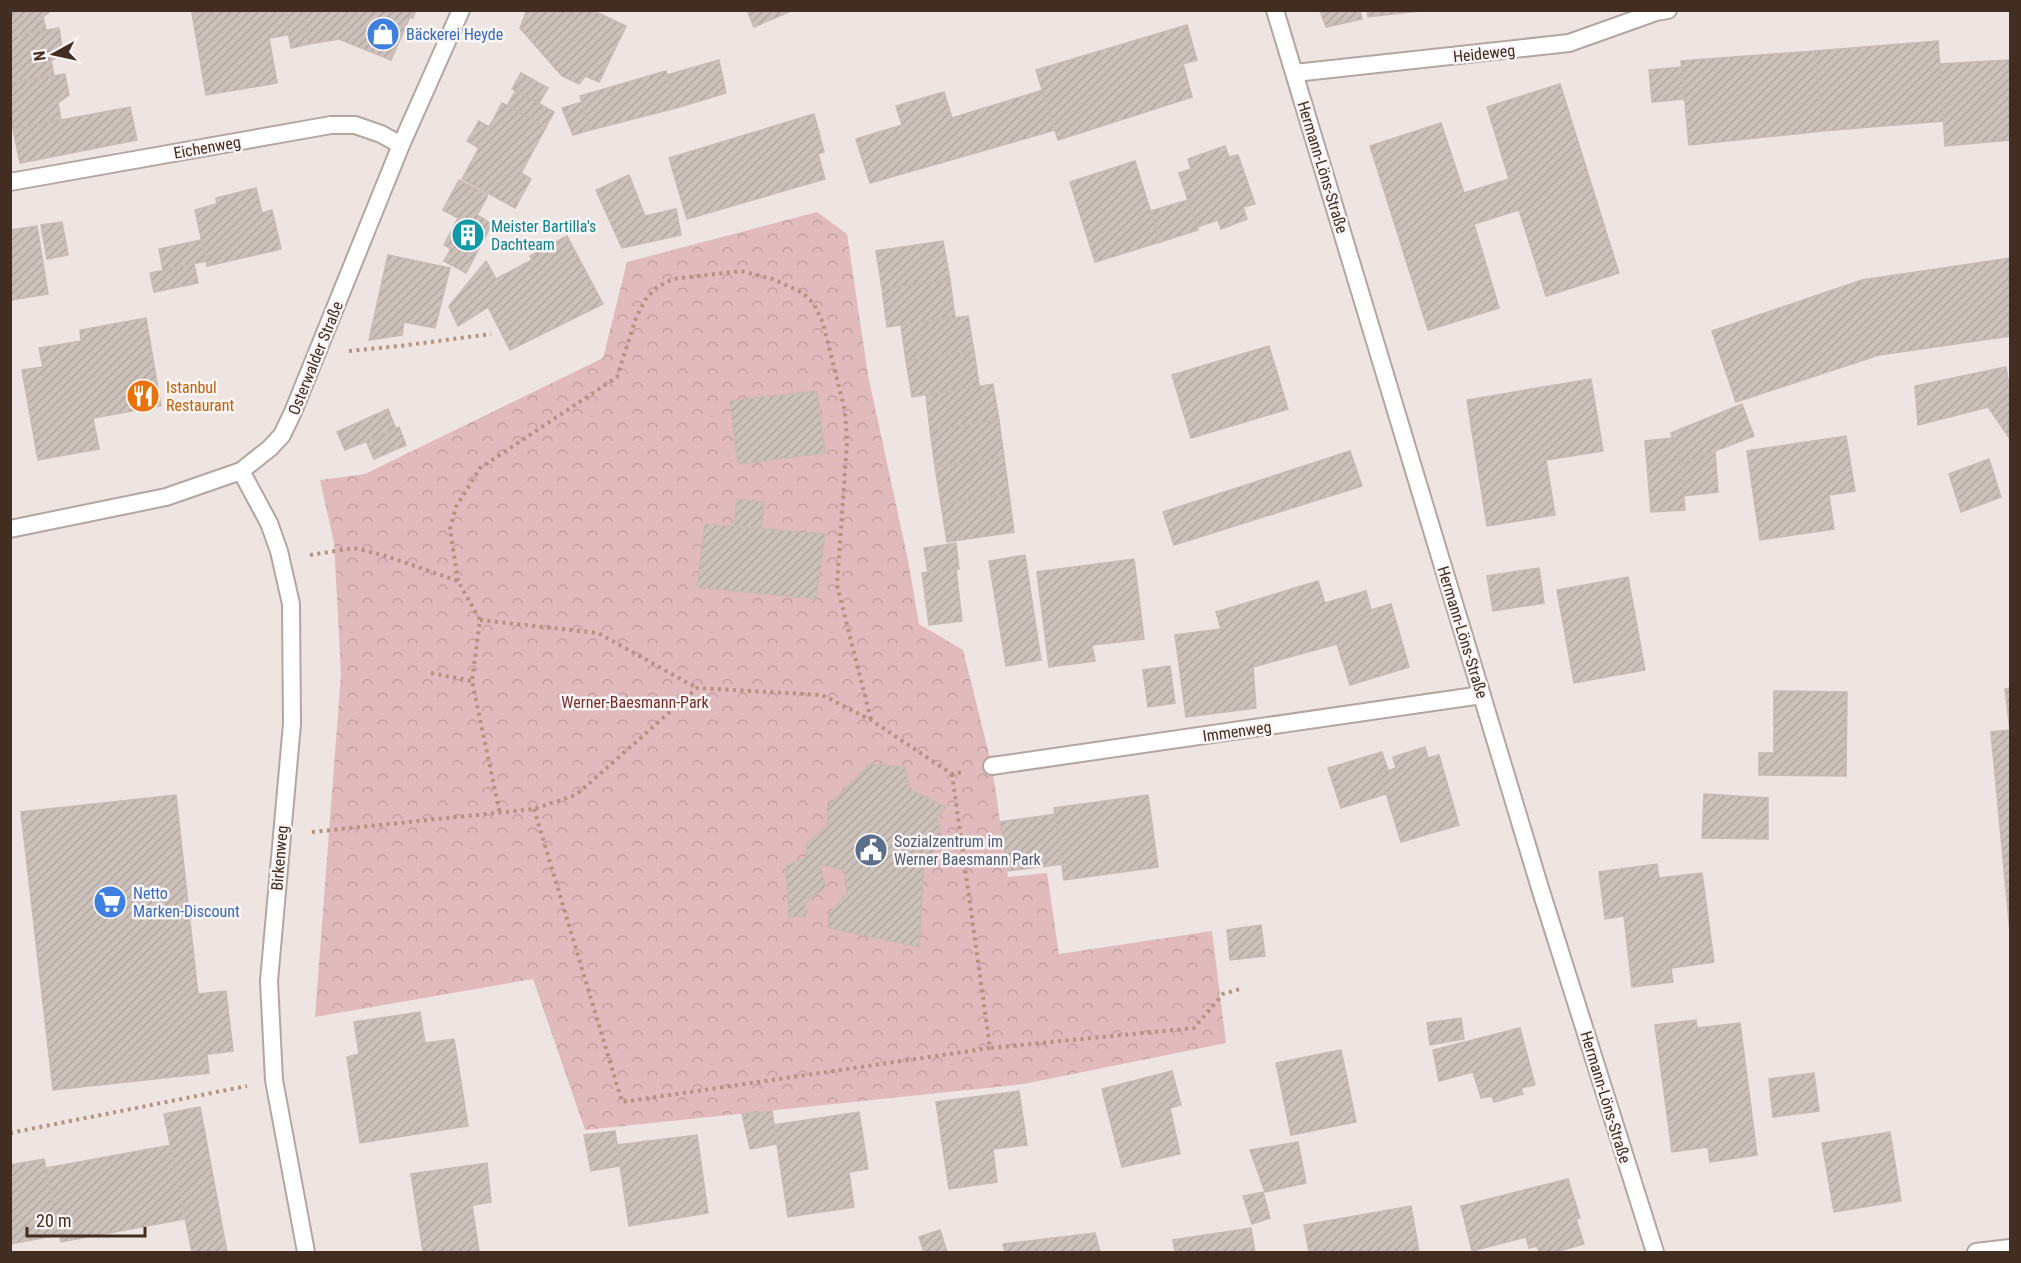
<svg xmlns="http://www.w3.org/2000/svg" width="2021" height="1263" viewBox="0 0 2021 1263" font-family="'Roboto Condensed',sans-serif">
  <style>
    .forest { fill: url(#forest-crowns) }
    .building { fill: url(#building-hatch); stroke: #c8b9b4; stroke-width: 1.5 }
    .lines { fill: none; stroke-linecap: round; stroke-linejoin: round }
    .minor-casing { stroke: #b3a6a1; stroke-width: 20 }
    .tertiary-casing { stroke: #b3a6a1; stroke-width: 20 }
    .path { stroke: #b49280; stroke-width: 4; stroke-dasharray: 3 4.5; stroke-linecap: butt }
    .minor { stroke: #fff; stroke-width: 16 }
    .tertiary { stroke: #fff; stroke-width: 16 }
    .labels { text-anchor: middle; stroke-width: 5; stroke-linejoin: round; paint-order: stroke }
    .shop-label { font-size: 16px; fill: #366cbe; stroke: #faf5f4; text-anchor: start }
    .street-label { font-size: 16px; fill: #412d21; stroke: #faf5f4 }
    .culture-label { font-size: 16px; fill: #0d838f; stroke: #faf5f4; text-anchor: start }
    .food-label { font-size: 16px; fill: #c56008; stroke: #faf5f4; text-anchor: start }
    .park-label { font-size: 16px; fill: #7b2b27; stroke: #faf5f4 }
    .service-label { font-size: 16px; fill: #4e5e75; stroke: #faf5f4; text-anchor: start }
  </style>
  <defs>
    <pattern id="forest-crowns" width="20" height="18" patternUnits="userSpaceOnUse" patternTransform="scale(1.5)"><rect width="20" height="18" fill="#e1babd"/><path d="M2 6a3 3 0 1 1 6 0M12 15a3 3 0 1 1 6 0" fill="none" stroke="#c2a0a2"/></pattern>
    <pattern id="building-hatch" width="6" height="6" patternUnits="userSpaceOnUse" patternTransform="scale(1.5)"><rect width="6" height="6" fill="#ccc0bb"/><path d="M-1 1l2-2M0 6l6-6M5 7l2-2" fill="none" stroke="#b0a5a0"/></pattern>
  </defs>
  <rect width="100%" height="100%" fill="#eee5e3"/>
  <path class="forest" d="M817,212L847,234L868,375L908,560L919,624L963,650L992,766L1008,877L1047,873L1059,954L1212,931L1226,1043L1024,1084L585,1130L533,979L315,1017L341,674L334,543L320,480L365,474L603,358L627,262Z"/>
  <g class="building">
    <path d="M10,10H52L43,17L46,30L10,37Z"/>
    <path d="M210,10H284L288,35L269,38L277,83L206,95L192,13Z"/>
    <path d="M284,10H303L309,44L291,48Z"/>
    <path d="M303,10H416L413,18L410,17L391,60L339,39L309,44Z"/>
    <path d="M527,10H592L626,26L599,82L585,76L579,84L562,76L520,28Z"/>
    <path d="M747,10H793L754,27Z"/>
    <path d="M1320,10H1360L1362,19L1326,27Z"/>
    <path d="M1367,10H1428L1368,17Z"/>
    <path d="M1187,25L1197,60L1183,64L1192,97L1058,140L1036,70Z"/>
    <path d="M59,28L63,53L51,61L54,75L10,83V37Z"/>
    <path d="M1938,41L1944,121L1822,131L1815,51Z"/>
    <path d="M1815,51L1822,131L1689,145L1681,61Z"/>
    <path d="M719,60L726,93L676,108L667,75Z"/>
    <path d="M2010,60V140L1945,146L1940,64Z"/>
    <path d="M1682,67L1684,99L1652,102L1649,70Z"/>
    <path d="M666,71L676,108L590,130L580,96Z"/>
    <path d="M521,73L548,88L539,103L512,89Z"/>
    <path d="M65,74L69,95L58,103L61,120L13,129L10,114V83Z"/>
    <path d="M1560,84L1619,273L1546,296L1519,210L1474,224L1499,308L1428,330L1370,146L1441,123L1464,193L1509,179L1487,107Z"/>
    <path d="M516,90L554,112L546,127L507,106Z"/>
    <path d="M1043,90L1055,130L870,183L856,139L902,125L896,106L944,92L952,118Z"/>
    <path d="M582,102L590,130L573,135L562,108Z"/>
    <path d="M502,103L546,127L521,173L531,179L515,208L462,179L479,148L467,141L479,121L489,127Z"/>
    <path d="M130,107L137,140L20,163L13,129Z"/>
    <path d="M814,114L824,152L818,154L825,179L687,219L669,158Z"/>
    <path d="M1225,146L1229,157L1238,155L1255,204L1243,207L1247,219L1221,229L1218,220L1197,227L1179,173L1191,169L1188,159Z"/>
    <path d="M1135,161L1160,242L1095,262L1070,182Z"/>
    <path d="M629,175L645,216L676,209L681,235L622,248L596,190Z"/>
    <path d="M459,180L488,195L477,215L492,224L466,273L444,261L451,249L444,245L458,218L443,210Z"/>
    <path d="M256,188L262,213L272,210L281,249L207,266L195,210L217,204L216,198Z"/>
    <path d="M1188,200L1198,230L1160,242L1151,211Z"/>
    <path d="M62,222L68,255L47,259L41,225Z"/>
    <path d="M37,226L48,294L10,300V230Z"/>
    <path d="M567,236L603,304L510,350L488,307L458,326L449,306L486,261L496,279L532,260L530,256Z"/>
    <path d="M201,240L207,261L163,270L159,249Z"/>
    <path d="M943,241L950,280L882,289L876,251Z"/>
    <path d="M388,255L450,268L435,328L404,322L402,335L369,340Z"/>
    <path d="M2010,258V336L1879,355L1736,402L1712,331L1862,280Z"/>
    <path d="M194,264L198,283L154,292L150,273Z"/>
    <path d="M950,280L955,317L887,327L882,289Z"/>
    <path d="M968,316L974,351L906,361L901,325Z"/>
    <path d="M146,318L161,406L93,418L99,449L38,460L22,370L43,367L39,348L81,341L80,330Z"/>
    <path d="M1269,346L1288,409L1191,438L1172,375Z"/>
    <path d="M974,351L979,386L912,397L906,361Z"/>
    <path d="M2006,367L2010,392L1988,407L1918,425L1915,386Z"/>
    <path d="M1591,379L1603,451L1546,460L1555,515L1487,526L1467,400Z"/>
    <path d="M993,384L999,420L930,430L926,395Z"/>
    <path d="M817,391L825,453L738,464L730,401Z"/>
    <path d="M2010,392V439L1988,407Z"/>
    <path d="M1742,404L1754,436L1681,464L1671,433Z"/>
    <path d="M388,409L396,429L345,450L337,432Z"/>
    <path d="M999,420L1004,457L935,467L930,430Z"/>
    <path d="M399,427L406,445L374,459L366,441Z"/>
    <path d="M1846,436L1855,491L1829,495L1834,529L1760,540L1747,451Z"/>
    <path d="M1672,438L1681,464L1685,510L1651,512L1645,441Z"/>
    <path d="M1350,451L1362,486L1174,545L1163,512Z"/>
    <path d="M1715,451L1718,492L1684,496L1681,464Z"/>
    <path d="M1004,457L1009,494L941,504L935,467Z"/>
    <path d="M1989,459L2001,497L1961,512L1949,474Z"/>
    <path d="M1009,494L1014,532L947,542L941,504Z"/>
    <path d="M737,499L764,502L761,529L734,526Z"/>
    <path d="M705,524L825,534L816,599L697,587Z"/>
    <path d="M956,543L959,569L928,573L924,548Z"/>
    <path d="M1025,555L1041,660L1006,666L989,561Z"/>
    <path d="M1134,559L1144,639L1092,645L1095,661L1049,667L1037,572Z"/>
    <path d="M1539,568L1544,603L1493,611L1487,576Z"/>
    <path d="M956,569L962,621L929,625L922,573Z"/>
    <path d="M1628,577L1645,670L1574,683L1557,590Z"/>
    <path d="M1318,581L1325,603L1366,591L1371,610L1391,604L1409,667L1350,685L1337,644L1253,667L1256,708L1186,717L1175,635L1221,629L1216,612Z"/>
    <path d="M1170,666L1175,703L1148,707L1143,670Z"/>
    <path d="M2010,688V932L1991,732L2010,730L2005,689Z"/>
    <path d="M1774,691L1847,692L1846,776L1759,775V753H1774Z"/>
    <path d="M1425,747L1428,758L1439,755L1459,825L1401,842L1380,773L1396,768L1393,757Z"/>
    <path d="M1382,752L1388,770L1380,773L1386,794L1341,808L1328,768Z"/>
    <path d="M870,764L905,767L909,789L946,807L937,818L942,840L924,863L919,947L828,928L829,914L847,893L844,870L819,864L826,887L805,903L806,916L789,917L786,866L806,857L807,843L828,825L827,808Z"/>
    <path d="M1704,794L1768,798V839L1702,838Z"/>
    <path d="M176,795L198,994L226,991L233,1051L207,1054L209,1073L53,1090L21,812Z"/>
    <path d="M1148,795L1158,867L1064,880L1054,808Z"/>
    <path d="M1055,814L1062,864L1008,871L1000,822Z"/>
    <path d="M1657,864L1659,878L1702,873L1714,962L1671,968L1673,982L1632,987L1624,916L1605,919L1599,872Z"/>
    <path d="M1261,925L1265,956L1230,960L1227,930Z"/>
    <path d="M420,1012L425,1043L454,1039L468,1126L360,1143L347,1057L359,1054L354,1022Z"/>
    <path d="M1461,1018L1464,1039L1430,1045L1427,1023Z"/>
    <path d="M1696,1020L1697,1028L1740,1023L1757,1155L1710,1162L1708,1147L1672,1152L1655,1025Z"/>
    <path d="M1520,1028L1535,1085L1521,1088L1523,1094L1494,1102L1492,1096L1481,1098L1473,1072L1439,1081L1433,1050Z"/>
    <path d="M1341,1050L1356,1122L1291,1135L1276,1063Z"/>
    <path d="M1172,1071L1181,1105L1170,1108L1180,1154L1122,1167L1102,1089Z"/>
    <path d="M1814,1073L1819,1111L1773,1117L1769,1079Z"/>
    <path d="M1019,1091L1027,1145L993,1149L997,1182L949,1189L936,1102Z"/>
    <path d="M200,1107L227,1252H192L164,1114Z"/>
    <path d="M772,1111L777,1144L750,1149L742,1114Z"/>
    <path d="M859,1112L868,1169L849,1172L854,1207L788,1217L774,1125Z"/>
    <path d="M615,1131L620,1166L591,1171L584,1135Z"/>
    <path d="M1890,1132L1901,1201L1834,1212L1822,1143Z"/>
    <path d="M697,1135L708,1213L629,1226L617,1145Z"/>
    <path d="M1298,1142L1306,1183L1265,1192L1250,1150Z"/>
    <path d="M171,1145L185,1219L61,1242L46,1168Z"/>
    <path d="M44,1159L59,1235L10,1244V1165Z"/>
    <path d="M487,1163L491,1202L472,1205L479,1252H423L411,1174Z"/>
    <path d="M1568,1179L1580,1218L1576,1219L1584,1244L1556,1252H1539L1537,1246L1529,1248L1526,1237L1472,1251L1461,1206Z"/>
    <path d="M1263,1192L1270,1218L1252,1224L1243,1196Z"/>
    <path d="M1411,1206L1419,1252H1309L1304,1225Z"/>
    <path d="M1251,1228L1255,1252H1175L1173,1240Z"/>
    <path d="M940,1230L947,1252H924L919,1237Z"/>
    <path d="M1095,1233L1100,1252H1005L1003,1244Z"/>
  </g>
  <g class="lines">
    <g class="minor-casing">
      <g id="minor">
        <path d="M1275,10L1540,888L1655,1252"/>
        <path d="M1295,73L1569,43L1656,12L1668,10"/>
        <path d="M10,182L331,125H355L381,134L401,145"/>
        <path d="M241,471L269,523L279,551L291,604L292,724L269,981L274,1080L306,1252"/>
        <path d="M992,766L1482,695"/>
        <path d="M1976,1252L2010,1248"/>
      </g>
    </g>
    <g class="tertiary-casing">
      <path id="tertiary" d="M10,529L166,497L241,471L270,448L282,435L293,412L401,145L461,10"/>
    </g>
    <g class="path">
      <path d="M349,351L400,346L491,334"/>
      <path d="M310,555L354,548L383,555L458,581L480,620L472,681L500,814"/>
      <path d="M458,581L450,529L456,507L480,468L617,377L636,318L645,300L657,287L673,279L741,271L773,279L803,293L814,304L823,323L845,411L847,443L837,585L871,720"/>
      <path d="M480,620L598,633L697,688"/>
      <path d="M431,673L472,681"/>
      <path d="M952,774L990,1048L1194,1028L1223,994L1243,988"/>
      <path d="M534,809L622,1102L990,1048"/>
      <path d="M312,832L534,809L576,795L697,688L822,695L871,720L952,774L964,772"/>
      <path d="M10,1133L247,1086"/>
    </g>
    <use href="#minor" class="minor"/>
    <use href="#tertiary" class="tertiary"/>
  </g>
  <defs>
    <g id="shop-disc" transform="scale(1.725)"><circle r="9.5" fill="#3f7fe0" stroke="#faf5f4"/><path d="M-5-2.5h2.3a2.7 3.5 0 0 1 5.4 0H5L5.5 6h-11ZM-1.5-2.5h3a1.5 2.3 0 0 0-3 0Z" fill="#fff"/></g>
    <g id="building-disc" transform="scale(1.725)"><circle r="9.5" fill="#0f9aa8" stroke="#faf5f4"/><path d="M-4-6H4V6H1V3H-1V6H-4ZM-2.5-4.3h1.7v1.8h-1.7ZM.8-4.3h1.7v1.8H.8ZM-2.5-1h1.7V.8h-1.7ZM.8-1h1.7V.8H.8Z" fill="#fff"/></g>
    <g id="restaurant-disc" transform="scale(1.725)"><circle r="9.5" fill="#e8710a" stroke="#faf5f4"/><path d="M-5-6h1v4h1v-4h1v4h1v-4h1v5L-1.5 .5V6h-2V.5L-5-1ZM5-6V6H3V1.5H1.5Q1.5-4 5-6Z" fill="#fff"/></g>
    <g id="civic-disc" transform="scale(1.725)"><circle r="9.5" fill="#5c6f8a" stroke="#faf5f4"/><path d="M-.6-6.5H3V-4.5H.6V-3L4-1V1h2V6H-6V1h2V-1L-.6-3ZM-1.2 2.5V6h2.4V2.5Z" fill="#fff"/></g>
    <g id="supermarket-disc" transform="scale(1.725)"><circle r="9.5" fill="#3f7fe0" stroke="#faf5f4"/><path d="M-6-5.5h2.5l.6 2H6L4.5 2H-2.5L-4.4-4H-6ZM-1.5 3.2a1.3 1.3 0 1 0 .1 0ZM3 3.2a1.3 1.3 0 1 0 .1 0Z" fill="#fff"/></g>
  </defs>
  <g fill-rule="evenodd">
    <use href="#shop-disc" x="383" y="34"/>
    <use href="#building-disc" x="468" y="235"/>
    <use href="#restaurant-disc" x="143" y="396"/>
    <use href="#civic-disc" x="871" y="850"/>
    <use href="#supermarket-disc" x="110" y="902"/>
  </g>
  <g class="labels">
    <g class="shop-label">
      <text x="406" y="40">Bäckerei Heyde</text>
      <text x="133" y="899">Netto<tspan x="133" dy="18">Marken-Discount</tspan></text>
    </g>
    <g class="street-label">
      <text transform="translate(1484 53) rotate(-6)" y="6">Heideweg</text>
      <text transform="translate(207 147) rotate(-10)" y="6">Eichenweg</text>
      <text transform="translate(1323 167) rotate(73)" y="6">Hermann-Löns-Straße</text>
      <text transform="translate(315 358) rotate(-68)" y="6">Osterwalder Straße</text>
      <text transform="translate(1463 632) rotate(73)" y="6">Hermann-Löns-Straße</text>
      <text transform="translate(1237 731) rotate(-8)" y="6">Immenweg</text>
      <text transform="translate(279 858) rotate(-85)" y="6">Birkenweg</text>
      <text transform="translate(1606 1097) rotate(73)" y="6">Hermann-Löns-Straße</text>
    </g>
    <g class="culture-label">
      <text x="491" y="232">Meister Bartilla's<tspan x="491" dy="18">Dachteam</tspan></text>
    </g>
    <g class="food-label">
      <text x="166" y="393">Istanbul<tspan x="166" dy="18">Restaurant</tspan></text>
    </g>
    <g class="park-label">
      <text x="635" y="708">Werner-Baesmann-Park</text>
    </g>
    <g class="service-label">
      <text x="894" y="847">Sozialzentrum im<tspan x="894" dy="18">Werner Baesmann Park</tspan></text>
    </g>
  </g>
  <rect width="2021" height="1263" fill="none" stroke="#412d21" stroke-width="24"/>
  <g transform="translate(54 54) rotate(262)" stroke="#faf5f4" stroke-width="4.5" paint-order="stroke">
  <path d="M0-4.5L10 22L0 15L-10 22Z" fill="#412d21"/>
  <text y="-9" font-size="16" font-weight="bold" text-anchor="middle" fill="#412d21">N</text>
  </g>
  <path d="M27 1227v9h118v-9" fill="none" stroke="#412d21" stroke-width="3"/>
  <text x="36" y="1227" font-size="18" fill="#412d21" stroke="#faf5f4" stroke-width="4.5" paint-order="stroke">20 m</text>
</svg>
